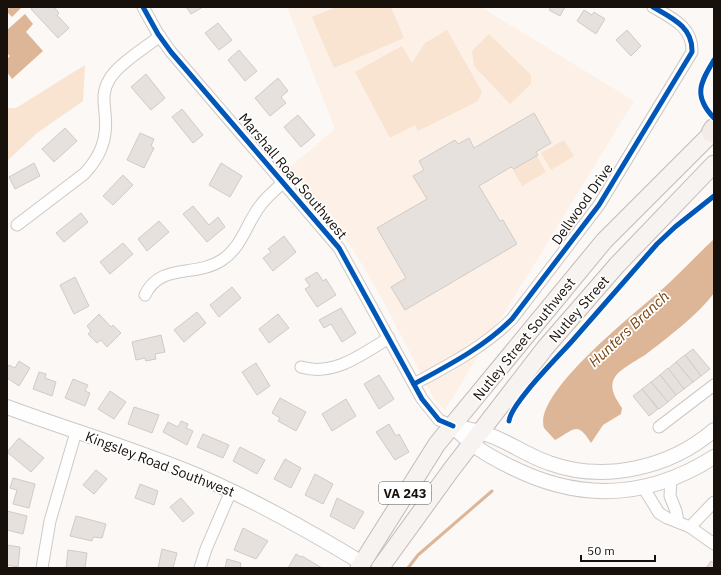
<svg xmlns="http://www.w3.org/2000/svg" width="721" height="575" viewBox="0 0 721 575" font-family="'IBM Plex Sans',sans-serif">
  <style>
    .built { fill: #fdf0e6 }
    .green { fill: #f9e3d1 }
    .water { fill: #ddb697 }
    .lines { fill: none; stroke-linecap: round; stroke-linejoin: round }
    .stream { stroke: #ddb697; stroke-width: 3 }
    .building { fill: #e6e1dd; stroke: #d1cbc8 }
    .minor-casing { stroke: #cdc9c5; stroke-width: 13 }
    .tertiary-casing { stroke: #cdc9c5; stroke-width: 16 }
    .primary-casing { stroke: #c2bab5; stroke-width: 19 }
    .motorway-casing { stroke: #c2bab5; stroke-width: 22 }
    .minor { stroke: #fefefe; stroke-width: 11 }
    .tertiary { stroke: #fefefe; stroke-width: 14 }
    .primary { stroke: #f7f3f0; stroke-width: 17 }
    .motorway { stroke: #f2ebe7; stroke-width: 20 }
    .cycleway-casing { stroke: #fff; stroke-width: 8 }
    .cycleway { stroke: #0057b8; stroke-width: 5 }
    .labels { text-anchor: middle; stroke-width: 3.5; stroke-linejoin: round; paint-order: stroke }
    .shield { fill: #fff; stroke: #5d5854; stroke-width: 1 }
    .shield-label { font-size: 13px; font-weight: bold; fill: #17100b }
    .street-label { font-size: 14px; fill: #17100b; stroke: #fff }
    .water-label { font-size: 15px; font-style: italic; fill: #794612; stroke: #fff }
  </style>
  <rect width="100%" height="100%" fill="#fbf8f6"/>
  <path class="built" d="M287,7H481L634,101L445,410L434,399L379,293L354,251L331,220L289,168L335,129Z"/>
  <g class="green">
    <path d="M336,7H391L404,38L334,68L312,17Z"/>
    <path d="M447,30L482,92L478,101L418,131L415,125L390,138L355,72L402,46L412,63L425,43Z"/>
    <path d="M489,34L531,75V84L510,104L474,66L472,51Z"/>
    <path d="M85,65L83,101L37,133L7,161V108H16Z"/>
    <path d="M564,140L574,156L551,170L541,153Z"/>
    <path d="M537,156L546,172L522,186L513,170Z"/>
  </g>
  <g class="water">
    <path d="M9,7H22L12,17L7,12Z"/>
    <path d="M25,14L33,24L26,32L43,51L12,79L7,72V59L10,56L7,53V30Z"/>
    <path d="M714,239V293C700,313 665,340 645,355C637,360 619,370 615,377C608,388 616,399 622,408L621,414L603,425L591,443C577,420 574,430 555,440L544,428C532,392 642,308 668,284C684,269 698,254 714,239Z"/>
  </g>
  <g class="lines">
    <path class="stream" d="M408,568L418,555L492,491"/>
  </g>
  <g class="building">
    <path d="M54,7L59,13L57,15L69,28L58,38L31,9L34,7Z"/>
    <path d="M186,7H203L191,14Z"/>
    <path d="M551,7H565L560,16L549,10Z"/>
    <path d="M584,10L592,15L594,12L605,19L596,34L577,21Z"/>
    <path d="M218,23L232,40L219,50L205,33Z"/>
    <path d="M627,30L641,46L631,56L616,40Z"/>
    <path d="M239,50L257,71L245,81L228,60Z"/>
    <path d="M146,74L165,98L151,110L131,87Z"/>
    <path d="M278,78L288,91L281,97L286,103L270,116L255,98Z"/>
    <path d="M182,109L203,135L193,143L172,117Z"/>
    <path d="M534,113L551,143L536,152L538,155L514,169L511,167L479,186L500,221L503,220L517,244L405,310L391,287L406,278L377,228L427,199L413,176L424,170L419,161L455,140L458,144L469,138L474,148Z"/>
    <path d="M298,115L315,135L301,147L284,127Z"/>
    <path d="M65,128L77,141L54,162L42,149Z"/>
    <path d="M140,133L154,139L151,146L154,148L144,168L127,160Z"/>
    <path d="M34,163L40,176L15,189L9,177Z"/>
    <path d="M221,163L242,176L230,197L209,185Z"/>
    <path d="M123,175L133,185L113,205L103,196Z"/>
    <path d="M193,206L209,225L218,217L225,227L207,242L183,214Z"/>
    <path d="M81,213L88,222L64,242L56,233Z"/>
    <path d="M159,221L169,232L147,251L138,239Z"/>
    <path d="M284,236L296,252L273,271L263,258L271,252L268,249Z"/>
    <path d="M123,243L133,254L110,274L100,262Z"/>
    <path d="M317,272L323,281L326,279L336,295L317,307L305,289L310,286L305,279Z"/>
    <path d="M75,277L89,306L74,314L60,285Z"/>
    <path d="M232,287L241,298L219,317L210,305Z"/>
    <path d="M341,308L356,333L342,342L331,324L324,328L319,320Z"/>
    <path d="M197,312L206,323L184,342L174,330Z"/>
    <path d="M99,314L111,327L113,325L121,333L107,347L101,340L97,343L88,334L91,331L87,326Z"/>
    <path d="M278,314L289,328L269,343L259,329Z"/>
    <path d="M161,335L165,352L155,354L156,359L146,361L145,358L136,360L132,342Z"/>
    <path d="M693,349L710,369L701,376L685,355Z"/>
    <path d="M685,355L701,376L693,382L676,362Z"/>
    <path d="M19,361L30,368L19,386L7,378V368L9,365L15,368Z"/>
    <path d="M676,362L693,382L684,389L668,369Z"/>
    <path d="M256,363L270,386L257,395L242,372Z"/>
    <path d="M668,368L684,389L676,395L660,375Z"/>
    <path d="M39,372L46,374L45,378L56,382L52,396L33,389Z"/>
    <path d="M379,375L394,399L379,409L364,384Z"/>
    <path d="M660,375L676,395L668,402L651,382Z"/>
    <path d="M73,379L88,385L85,391L90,393L85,406L65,398Z"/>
    <path d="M651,382L668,402L659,409L642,389Z"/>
    <path d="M642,389L658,409L649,416L633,396Z"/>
    <path d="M110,391L126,402L114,419L98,409Z"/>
    <path d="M280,398L306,412L296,431L278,421L280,418L272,413Z"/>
    <path d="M346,399L356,416L332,431L322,414Z"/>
    <path d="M134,407L159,415L152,433L128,424Z"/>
    <path d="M181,421L188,424L186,428L193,431L187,445L163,432L168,422L178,427Z"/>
    <path d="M389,424L396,436L399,434L409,452L395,460L376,432Z"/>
    <path d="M203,434L229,445L223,458L197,447Z"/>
    <path d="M19,438L44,458L31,472L7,452Z"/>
    <path d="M240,447L265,460L257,474L233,461Z"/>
    <path d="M285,459L301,468L291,488L274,479Z"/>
    <path d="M96,470L107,479L94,494L83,485Z"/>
    <path d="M315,474L333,484L323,504L305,495Z"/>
    <path d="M13,478L35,484L29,508L13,504L17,490L10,488Z"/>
    <path d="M140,484L158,491L154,505L135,498Z"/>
    <path d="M181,498L194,513L183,522L170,507Z"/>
    <path d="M337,498L364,512L354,529L330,516Z"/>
    <path d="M7,511L27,516L23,534L7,530Z"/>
    <path d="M76,516L106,524L102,538L93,537L92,541L70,536Z"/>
    <path d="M243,528L268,541L256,559L234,550Z"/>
    <path d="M7,545L20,547L18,567L7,565Z"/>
    <path d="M162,549L177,553L173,568H158Z"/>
    <path d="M68,550L87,553L85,568H66Z"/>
    <path d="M296,554L301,557L302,556L322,568H288Z"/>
    <path d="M227,559L241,563L240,568H225Z"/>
    <path d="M711,561L714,563V568H706Z"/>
  </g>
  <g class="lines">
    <g class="minor-casing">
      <g id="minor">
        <path d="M143,7L158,34L171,52L339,248L422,399L439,420L453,426"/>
        <path d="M17,225L84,174C101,156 108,138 105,113C104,101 102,92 109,80C118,64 145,48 160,36"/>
        <path d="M145,295C161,262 195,278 222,260C242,247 246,224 260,206C266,197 276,190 283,182"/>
        <path d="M301,367C334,377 362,354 389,338"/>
        <path d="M414,384C449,365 484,347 512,319L599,205L692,52C693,27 672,18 653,7"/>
        <path d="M659,427L714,385"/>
        <path d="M671,480L670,496L676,511L678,522"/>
        <path d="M643,487L659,513L667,518L690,527L714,544"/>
        <path d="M690,527L714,502"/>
        <path d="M42,568L50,521L76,432"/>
        <path d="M200,568L206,549L231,491"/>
      </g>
    </g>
    <g class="tertiary-casing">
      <g id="tertiary">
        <path d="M7,407C69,430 134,449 196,475C254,500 308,530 362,563"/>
        <path d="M453,426C472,446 485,454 509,466C579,502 648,499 714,457"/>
        <path d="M453,426C465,429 477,430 489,435C509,442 528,456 549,463C604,483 670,468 714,430"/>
      </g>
    </g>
    <g class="primary-casing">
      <g id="primary">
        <path d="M359,568L437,444L604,241L714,131"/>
        <path d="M380,568L451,470L545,348L617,265L714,164"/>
      </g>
    </g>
    <g class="motorway-casing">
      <path id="motorway" d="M712,132L714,129"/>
    </g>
    <use href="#minor" class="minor"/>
    <use href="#tertiary" class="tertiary"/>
    <use href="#primary" class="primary"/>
    <use href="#motorway" class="motorway"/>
    <g class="cycleway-casing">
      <g id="cycleway">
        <path d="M143,7L158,34L171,52L339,248L422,399L439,420L453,426"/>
        <path d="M714,60C700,83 693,96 714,118"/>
        <path d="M414,384C449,365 484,347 512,319L599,205L692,52C693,27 672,18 653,7"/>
        <path d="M509,421C511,403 560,355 573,340C601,308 629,276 657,244L675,227L714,196"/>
      </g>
    </g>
    <use href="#cycleway" class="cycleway"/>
  </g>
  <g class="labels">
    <rect class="shield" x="379" y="482" width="52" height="22" rx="3"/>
    <g class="shield-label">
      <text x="405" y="498">VA 243</text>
    </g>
    <g class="street-label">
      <text transform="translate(293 176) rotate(50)" y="5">Marshall Road Southwest</text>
      <text transform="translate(582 204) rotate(-55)" y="5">Dellwood Drive</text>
      <text transform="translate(579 309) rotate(-49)" y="5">Nutley Street</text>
      <text transform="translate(524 339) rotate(-51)" y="5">Nutley Street Southwest</text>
      <text transform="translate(160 464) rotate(21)" y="5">Kingsley Road Southwest</text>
    </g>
    <g class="water-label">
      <text transform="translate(629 329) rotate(-43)" y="5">Hunters Branch</text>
    </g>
  </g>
  <rect width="721" height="575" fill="none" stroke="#17100b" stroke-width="16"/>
  <path d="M581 555v6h74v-6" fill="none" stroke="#17100b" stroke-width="2"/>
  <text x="587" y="555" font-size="12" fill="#17100b" stroke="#ffffff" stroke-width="3" paint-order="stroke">50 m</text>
</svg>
